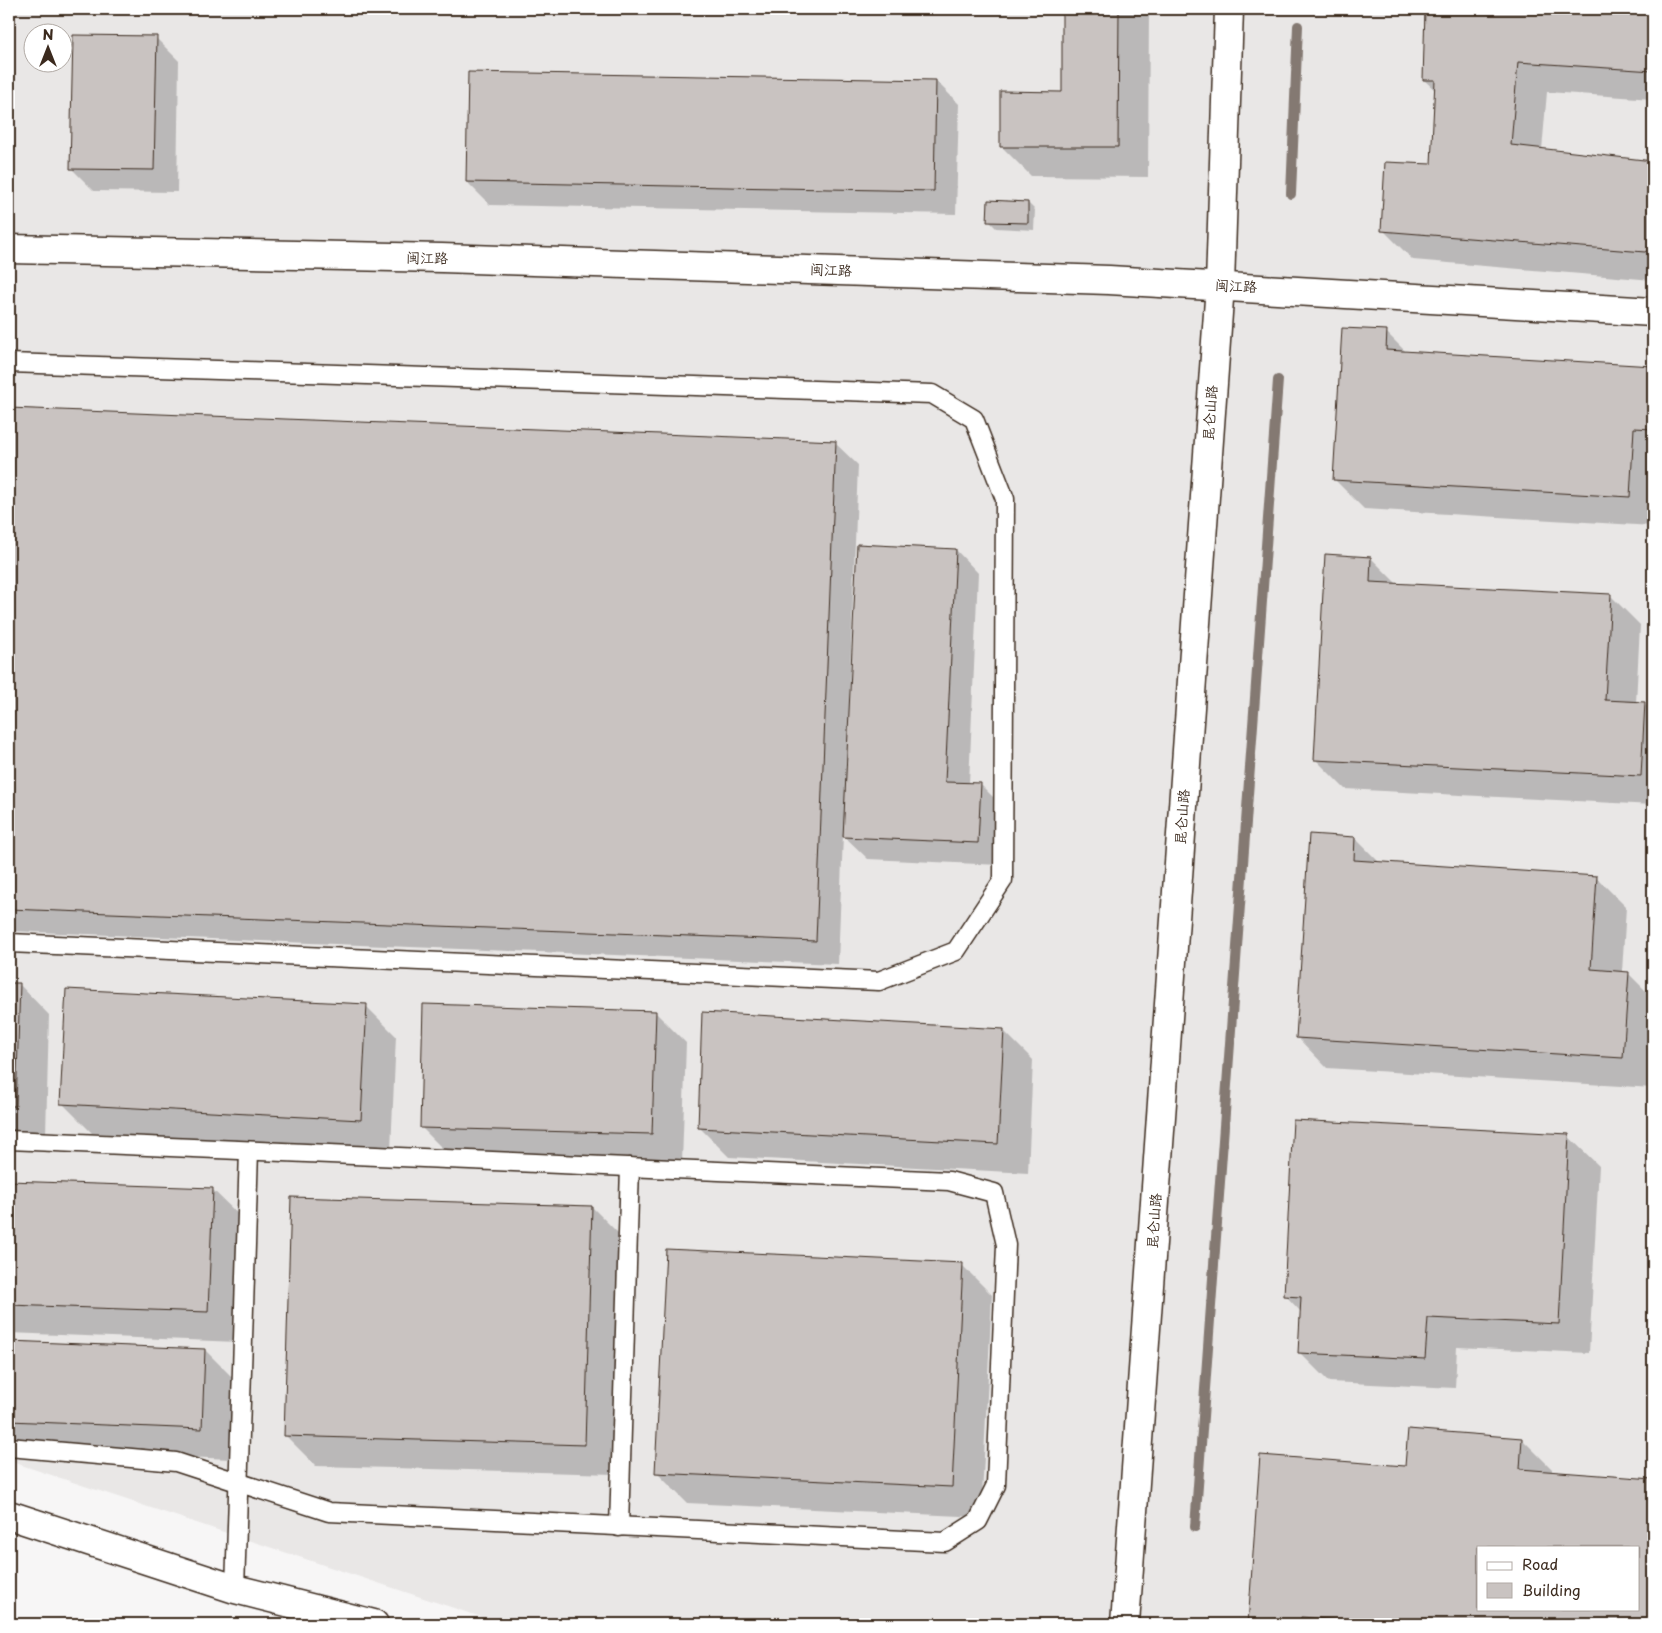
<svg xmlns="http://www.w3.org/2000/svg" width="1662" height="1633" viewBox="0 0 1662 1633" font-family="'Playpen Sans','LXGW WenKai TC',sans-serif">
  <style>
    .built { fill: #e9e7e6; fill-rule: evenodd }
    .shadow { fill: #0003; fill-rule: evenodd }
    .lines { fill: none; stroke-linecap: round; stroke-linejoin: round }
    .stream { stroke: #847972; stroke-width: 10 }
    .building { fill: #c9c3c1; stroke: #3b2a1e; fill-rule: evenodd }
    .service-casing { stroke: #3b2a1e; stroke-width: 21 }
    .minor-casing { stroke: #3b2a1e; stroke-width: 31 }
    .secondary-casing { stroke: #3b2a1e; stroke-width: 31 }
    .service { stroke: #fff; stroke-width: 18 }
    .minor { stroke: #fff; stroke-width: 28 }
    .secondary { stroke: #fff; stroke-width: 28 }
    .labels { text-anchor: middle; stroke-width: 5; stroke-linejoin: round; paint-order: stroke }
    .street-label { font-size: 14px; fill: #3b2a1e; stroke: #fff }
  </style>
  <rect width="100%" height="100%" fill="#f7f6f6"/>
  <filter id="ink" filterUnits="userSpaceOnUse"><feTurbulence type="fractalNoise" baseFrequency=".02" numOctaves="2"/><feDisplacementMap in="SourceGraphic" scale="10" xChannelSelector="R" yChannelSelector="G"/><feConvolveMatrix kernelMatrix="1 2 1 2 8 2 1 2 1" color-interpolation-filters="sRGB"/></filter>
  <g filter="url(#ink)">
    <path class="built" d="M9,9H1653V1624H487V1619L9,1461ZM32,32H62V62H32ZM1478,1547H1638V1609H1478Z"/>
    <g class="shadow">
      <path d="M1063,9H1149L1148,177L1031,176L1001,146L1063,93Z"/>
      <path d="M1426,9H1653V99L1547,92L1542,150L1653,162V280L1413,260L1383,230L1432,165L1436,91L1424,80Z"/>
      <path d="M156,38L179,61L177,192L94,191L71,168Z"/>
      <path d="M936,81L959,104L956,214L490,205L467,182Z"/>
      <path d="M1028,203L1035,210L1034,230L996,228L989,221Z"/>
      <path d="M1386,332L1407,353L1653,367V526L1364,509L1334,479Z"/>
      <path d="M9,410L835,443L858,465L849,699H851L956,550L978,573L969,784H980L1003,807L1000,865L868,859L843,835L838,964L9,931Z"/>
      <path d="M1371,558L1397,584L1610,595L1640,625L1636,703H1644L1653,712V805L1345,789L1315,759Z"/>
      <path d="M1355,838L1380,863L1596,877L1626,907L1622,972L1628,973L1653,998V1088L1327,1068L1297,1037Z"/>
      <path d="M9,984H19L49,1015L46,1135L9,1134Z"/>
      <path d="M366,1006L396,1036L391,1149L92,1133L62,1103Z"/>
      <path d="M656,1013L686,1043L682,1163L451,1157L421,1127Z"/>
      <path d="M1003,1030L1033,1060L1028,1173L729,1157L699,1127Z"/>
      <path d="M1568,1136L1599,1166L1589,1353L1457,1347L1455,1388L1329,1382L1299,1352L1301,1312L1286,1296Z"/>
      <path d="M9,1182L212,1189L243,1219L238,1342L9,1333Z"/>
      <path d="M592,1207L622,1237L615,1474L316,1466L286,1436Z"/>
      <path d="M962,1265L992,1295L981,1517L687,1503L657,1473Z"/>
      <path d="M9,1342L205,1350L235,1380L231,1459L9,1449Z"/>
      <path d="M1522,1439L1552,1469V1473L1653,1481V1624H1249L1262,1456L1406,1467ZM1478,1547H1638V1609H1478Z"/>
    </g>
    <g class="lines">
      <g class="stream">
        <path d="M1291,194L1298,26"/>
        <path d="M1195,1527L1278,380"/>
      </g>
    </g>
    <g class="building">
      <path d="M1062,9H1119L1118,147H1000V91L1062,92Z"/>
      <path d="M1425,9H1653V71L1518,62L1511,145L1653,161V246L1645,252L1381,231L1385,162L1431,164L1435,80H1423Z"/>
      <path d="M73,35L157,36L154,170L70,169Z"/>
      <path d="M468,72L936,80L934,191L466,182Z"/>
      <path d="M988,200L1028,202V223L987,222Z"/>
      <path d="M1342,328L1387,330L1386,350L1653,366V429L1634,428L1630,497L1333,480Z"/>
      <path d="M9,408L836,441L816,941L9,909Z"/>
      <path d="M857,544L956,549L945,782L981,783L978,843L843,837Z"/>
      <path d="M1325,554L1371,557L1370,582L1611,594L1605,700L1645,702L1641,776L1314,760Z"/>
      <path d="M1309,834L1355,837L1354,860L1597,876L1591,969L1629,972L1623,1058L1296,1038Z"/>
      <path d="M9,983H20L16,1106H9Z"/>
      <path d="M66,989L367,1004L361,1120L60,1104Z"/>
      <path d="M423,1004L656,1011L652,1134L420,1128Z"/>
      <path d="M702,1012L1004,1029L998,1144L698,1128Z"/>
      <path d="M1293,1120L1569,1134L1559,1324L1428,1318L1425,1359L1298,1353L1301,1297L1284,1296Z"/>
      <path d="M9,1181L213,1188L208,1312L9,1305Z"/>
      <path d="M291,1197L592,1206L585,1445L284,1436Z"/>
      <path d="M666,1249L963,1263L952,1487L655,1473Z"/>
      <path d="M9,1341L205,1349L202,1429L9,1421Z"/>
      <path d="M1408,1429L1522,1438L1520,1469L1653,1479V1624H1394L1301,1617L1300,1624H1248L1260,1455L1405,1466ZM1478,1547H1638V1609H1478Z"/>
    </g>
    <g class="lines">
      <g class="service-casing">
        <g id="service">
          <path d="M9,363L932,394L974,419L1005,499L1003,880L956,951L879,981L9,943"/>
          <path d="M9,1140L949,1181L994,1193L1006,1245L996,1485L978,1521L945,1542L329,1512L176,1462L9,1447"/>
          <path d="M619,1527L630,1167"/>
          <path d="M235,1589L249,1151"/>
        </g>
      </g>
      <g class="minor-casing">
        <g id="minor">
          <path d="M9,249L442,258L1109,280L1653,312"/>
          <path d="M9,1515L235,1589L374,1624"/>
        </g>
      </g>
      <g class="secondary-casing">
        <path id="secondary" d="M1125,1624L1220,285L1229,9"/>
      </g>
      <use href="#service" class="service"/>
      <use href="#minor" class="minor"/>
      <use href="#secondary" class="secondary"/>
    </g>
  </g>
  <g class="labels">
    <g class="street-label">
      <text transform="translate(427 258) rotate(1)" y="5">闽江路</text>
      <text transform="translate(831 270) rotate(2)" y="5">闽江路</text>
      <text transform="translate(1236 286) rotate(3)" y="5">闽江路</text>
      <text transform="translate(1210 413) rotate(-86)" y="5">昆仑山路</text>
      <text transform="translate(1182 817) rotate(-86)" y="5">昆仑山路</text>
      <text transform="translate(1154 1221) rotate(-86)" y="5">昆仑山路</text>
    </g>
  </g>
  <rect width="1662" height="1633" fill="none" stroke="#fff" stroke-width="30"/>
  <rect x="15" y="15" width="1632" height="1603" fill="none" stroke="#3b2a1e" stroke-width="2" filter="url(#ink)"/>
  <rect x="1477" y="1546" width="162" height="65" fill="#ffffff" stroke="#b1aaa5"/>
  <rect x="1487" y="1562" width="25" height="8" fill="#ffffff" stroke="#b1aaa5"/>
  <text x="1522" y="1570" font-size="15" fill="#3b2a1e">Road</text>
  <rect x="1487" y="1583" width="25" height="15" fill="#c9c3c1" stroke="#b1aaa5"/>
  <text x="1522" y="1596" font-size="15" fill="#3b2a1e">Building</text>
  <g transform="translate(48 48)"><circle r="24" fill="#ffffff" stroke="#b1aaa5"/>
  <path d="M0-4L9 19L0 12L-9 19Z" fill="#3b2a1e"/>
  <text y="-8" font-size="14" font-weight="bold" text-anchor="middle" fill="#3b2a1e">N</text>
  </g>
</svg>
